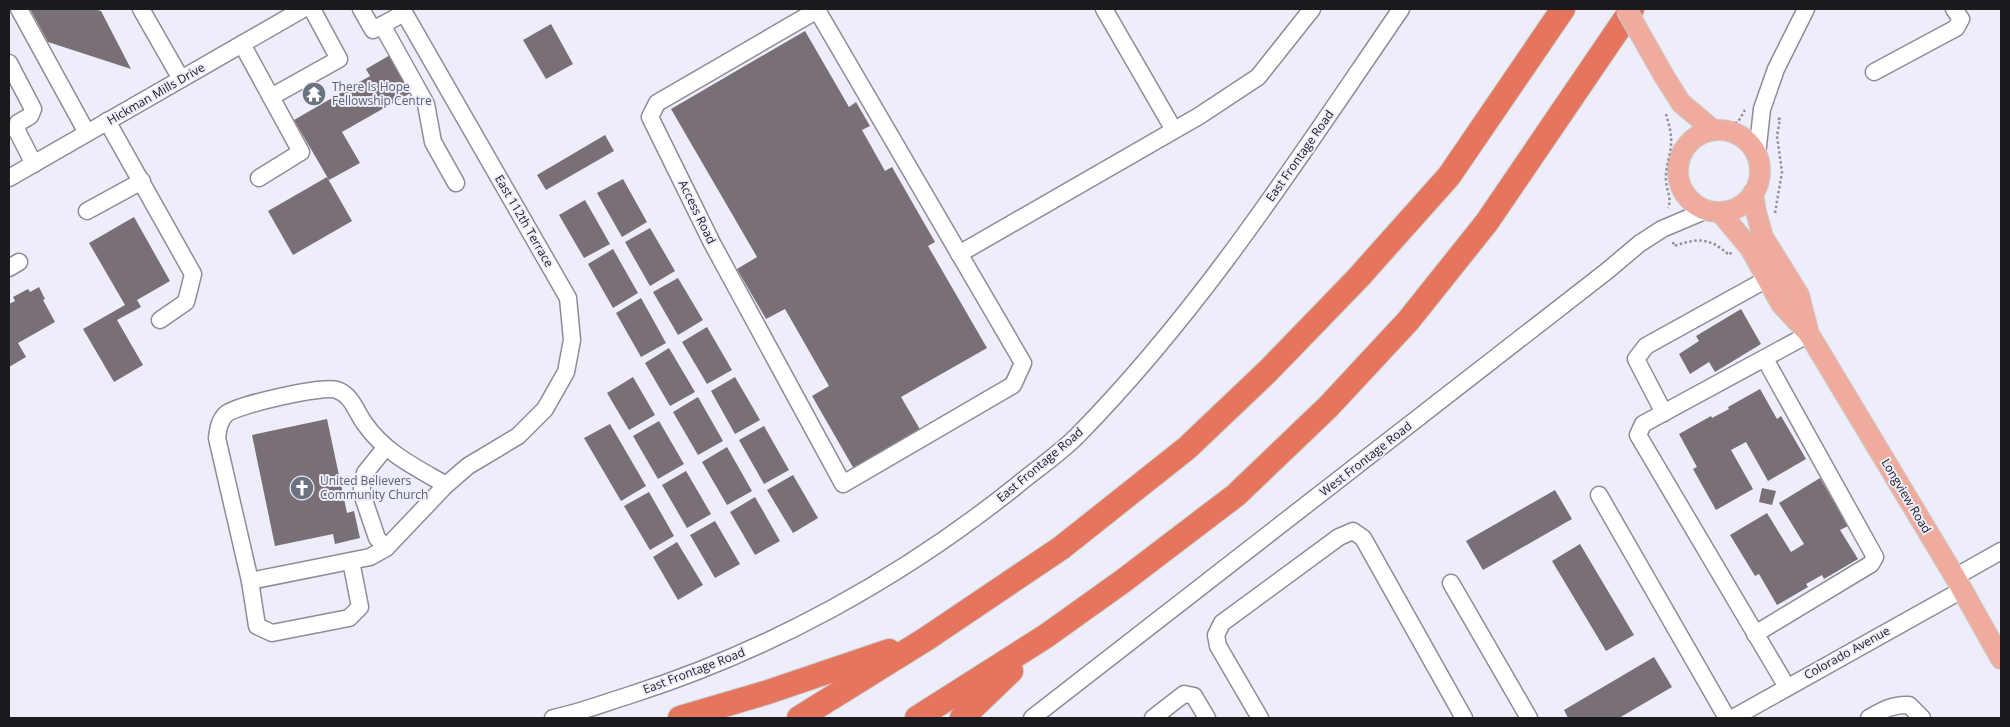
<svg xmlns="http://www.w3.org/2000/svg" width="2010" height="727" viewBox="0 0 2010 727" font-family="'Open Sans',sans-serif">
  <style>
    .building { fill: #786f77 }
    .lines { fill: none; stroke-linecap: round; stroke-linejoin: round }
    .minor-casing { stroke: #8d8d98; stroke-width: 19 }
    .major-casing { stroke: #cdcdce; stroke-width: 22 }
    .highway-casing { stroke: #cdcdce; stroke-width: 26 }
    .path { stroke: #919199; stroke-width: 2.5; stroke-dasharray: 2.5 2.5; stroke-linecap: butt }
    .minor { stroke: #fff; stroke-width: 16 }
    .major { stroke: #efac9e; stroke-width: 20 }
    .highway { stroke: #e5755d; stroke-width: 24 }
    .major-bridge-casing { stroke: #cdcdce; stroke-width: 22; stroke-linecap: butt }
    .major-bridge { stroke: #efac9e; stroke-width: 20 }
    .labels { text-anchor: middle; stroke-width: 4; stroke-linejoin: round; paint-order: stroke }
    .worship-label { font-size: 12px; fill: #5b616d; stroke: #eeeefa; text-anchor: start }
    .street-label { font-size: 12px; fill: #1b1b1f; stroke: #eeeefa }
  </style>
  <rect width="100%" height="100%" fill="#eeeefa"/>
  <g class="building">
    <path d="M30,9H94L101,11L131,69L48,42Z"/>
    <path d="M551,24L573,64L546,79L523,40Z"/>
    <path d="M805,31L849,107L856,102L870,126L862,130L885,171L892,167L935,242L928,246L987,348L901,397L921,431L854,469L812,396L829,386L785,309L766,319L737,269L757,257L671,109Z"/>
    <path d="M392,54L414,91L342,132L360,163L329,180L294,120L370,76L366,69Z"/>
    <path d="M605,135L614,151L546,190L537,175Z"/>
    <path d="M327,177L352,221L293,255L268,211Z"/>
    <path d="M623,179L647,222L622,237L597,193Z"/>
    <path d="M585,200L610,244L584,258L559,215Z"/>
    <path d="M134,217L170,281L137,300L141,307L117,320L143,365L114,382L83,329L125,305L89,243Z"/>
    <path d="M650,228L675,271L650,286L625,242Z"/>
    <path d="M613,249L638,293L613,308L588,264Z"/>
    <path d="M678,278L703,320L678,335L653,292Z"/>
    <path d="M39,287L45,299L43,300L55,322L18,343L26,357L9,367V304L15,301L13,297L28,289L30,292Z"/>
    <path d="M641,298L666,343L641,357L616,313Z"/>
    <path d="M1741,309L1761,344L1715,372L1709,362L1690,374L1679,354L1699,341L1696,336Z"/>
    <path d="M707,327L732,370L707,384L682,342Z"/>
    <path d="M669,348L695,392L670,406L645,363Z"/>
    <path d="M633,377L655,415L629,430L607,393Z"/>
    <path d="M735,377L760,420L735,434L711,391Z"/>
    <path d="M1760,389L1777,419L1781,416L1806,459L1768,481L1746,442L1731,450L1753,489L1716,510L1693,469L1697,467L1679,434L1711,416L1712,418L1729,409L1728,407Z"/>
    <path d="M698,397L723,441L698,455L673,412Z"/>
    <path d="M327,419L347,513L354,511L360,538L335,544L333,534L275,546L252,435Z"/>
    <path d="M659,421L684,464L658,479L633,436Z"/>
    <path d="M610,424L646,486L621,501L584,438Z"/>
    <path d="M764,426L789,470L764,484L739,440Z"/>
    <path d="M727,447L752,491L727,505L702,462Z"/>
    <path d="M686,471L711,514L687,528L662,485Z"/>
    <path d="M793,475L818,518L793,533L767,490Z"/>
    <path d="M1820,478L1848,526L1840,530L1858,559L1824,579L1822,575L1806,584L1808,587L1777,605L1759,574L1755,576L1730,535L1767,513L1791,552L1804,544L1779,503Z"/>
    <path d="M1762,488L1776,491L1772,505L1759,502Z"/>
    <path d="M1555,490L1572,519L1483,570L1466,541Z"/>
    <path d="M649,492L674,536L650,550L624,506Z"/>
    <path d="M755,497L780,541L755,555L730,512Z"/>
    <path d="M715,521L740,564L715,578L690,535Z"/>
    <path d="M677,542L703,585L678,600L653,557Z"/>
    <path d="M1580,544L1634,635L1606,651L1552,561Z"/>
    <path d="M1654,657L1672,687L1619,718H1568L1564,710Z"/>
  </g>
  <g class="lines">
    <g class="minor-casing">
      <g id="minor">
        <path d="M19,9L87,133"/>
        <path d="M141,9L181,79"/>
        <path d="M361,9L373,30L404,13"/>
        <path d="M1104,9L1174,130"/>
        <path d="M817,10L1023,363L1013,385L843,484L712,243L650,117L657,103L819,9"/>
        <path d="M382,25L426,104L433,142L456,183"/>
        <path d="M242,44L301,152L259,178"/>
        <path d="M9,63L33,109L30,116L18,123L17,131L34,164"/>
        <path d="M1874,72L1956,28L1961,19L1954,9"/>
        <path d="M271,97L339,59L312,9"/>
        <path d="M107,121L193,274L186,302L160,320"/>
        <path d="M1757,155L1762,109L1776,69L1806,9"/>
        <path d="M9,178L303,9"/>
        <path d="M87,211L142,181"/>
        <path d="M959,254L1199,116L1258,77L1312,9"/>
        <path d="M9,268L19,262"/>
        <path d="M1664,413L1636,359L1646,346L1767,279"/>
        <path d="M385,448L365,473L362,482V494L377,538L386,548"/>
        <path d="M1599,495L1727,718"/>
        <path d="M351,561L360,607L349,618L272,633L257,626L250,581L217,438C218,430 219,421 226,414C237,405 323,385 337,390C352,395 356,412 365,424C385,453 417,468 446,485"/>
        <path d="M1955,577L2001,551"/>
        <path d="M250,581L370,557L386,548L446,485L468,466L518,436L545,409L566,372L572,340L568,298L402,9"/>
        <path d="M1451,583L1529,718"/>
        <path d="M1755,634L1871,564L1875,557L1765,359"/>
        <path d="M1787,687L1638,435L1643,424L1809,334"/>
        <path d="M553,718C579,713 604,703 630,695C769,651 901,578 1015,487C1035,470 1058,455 1077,436C1203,308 1300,156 1401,9"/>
        <path d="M1032,718L1607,271L1639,244L1662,229L1707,210"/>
        <path d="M1153,718L1184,694L1194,696L1207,718"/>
        <path d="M1260,718L1218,646L1216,635L1222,623L1339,537L1353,531L1363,538L1464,718"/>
        <path d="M1733,718L1962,590"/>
        <path d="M1869,718C1883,710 1893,704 1909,705L1922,718"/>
      </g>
    </g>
    <g class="major-casing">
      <g id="major">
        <path d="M1664,76L1681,103L1713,130"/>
        <circle cx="1719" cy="171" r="41"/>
        <path d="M1753,193L1756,212L1763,237L1799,295L1808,330"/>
        <path d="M1720,212L1750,248L1781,304L1809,334L1955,577L2001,659"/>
      </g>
    </g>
    <g class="highway-casing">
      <g id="highway">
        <path d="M680,718L768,692L889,651"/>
        <path d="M799,718L926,639L1061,548L1187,448L1268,371L1358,278L1449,176L1563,9"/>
        <path d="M917,718L1046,636L1123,581L1236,495L1328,407L1408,321L1487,222L1632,9"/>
        <path d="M962,718L1011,671"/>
      </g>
    </g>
    <g class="path">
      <path d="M1666,114C1669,124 1672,135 1671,145C1670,157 1665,169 1666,181C1667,192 1672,198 1668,208"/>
      <path d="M1730,124H1733L1738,122L1745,110"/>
      <path d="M1775,213L1782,172L1777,136L1780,119L1776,118"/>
      <path d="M1673,242L1674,246C1698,238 1709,237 1729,255L1732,252"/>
    </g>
    <use href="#minor" class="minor"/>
    <use href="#major" class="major"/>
    <use href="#highway" class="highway"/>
    <g class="major-bridge-casing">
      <path id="major-bridge" d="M1626,9L1664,76"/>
    </g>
    <use href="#major-bridge" class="major-bridge"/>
  </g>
  <defs>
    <g id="temple-disc" transform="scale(1.25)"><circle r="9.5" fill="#6b7280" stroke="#eeeefa"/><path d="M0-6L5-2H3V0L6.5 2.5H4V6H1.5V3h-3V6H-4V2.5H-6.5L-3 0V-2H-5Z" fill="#fff"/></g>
    <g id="church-disc" transform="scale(1.25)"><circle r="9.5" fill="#6b7280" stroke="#eeeefa"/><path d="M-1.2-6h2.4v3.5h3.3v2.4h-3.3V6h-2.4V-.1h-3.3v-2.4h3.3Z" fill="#fff"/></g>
  </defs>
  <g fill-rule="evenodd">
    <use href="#temple-disc" x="314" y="94"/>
    <use href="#church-disc" x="302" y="488"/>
  </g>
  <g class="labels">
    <g class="worship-label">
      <text x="332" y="91">There Is Hope<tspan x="332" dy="14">Fellowship Centre</tspan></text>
      <text x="320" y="485">United Believers<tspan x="320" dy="14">Community Church</tspan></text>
    </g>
    <g class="street-label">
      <text transform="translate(156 94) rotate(-30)" y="4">Hickman Mills Drive</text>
      <text transform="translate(1300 156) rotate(-55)" y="4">East Frontage Road</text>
      <text transform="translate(697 212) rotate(64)" y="4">Access Road</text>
      <text transform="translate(524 221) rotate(60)" y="4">East 112th Terrace</text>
      <text transform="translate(1366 459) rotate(-38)" y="4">West Frontage Road</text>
      <text transform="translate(1040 465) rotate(-40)" y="4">East Frontage Road</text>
      <text transform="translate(1906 496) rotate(59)" y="4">Longview Road</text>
      <text transform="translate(1847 653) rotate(-29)" y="4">Colorado Avenue</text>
      <text transform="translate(694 671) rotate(-21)" y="4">East Frontage Road</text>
    </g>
  </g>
  <rect width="2010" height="727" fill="none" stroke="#1b1b1f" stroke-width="20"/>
</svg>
